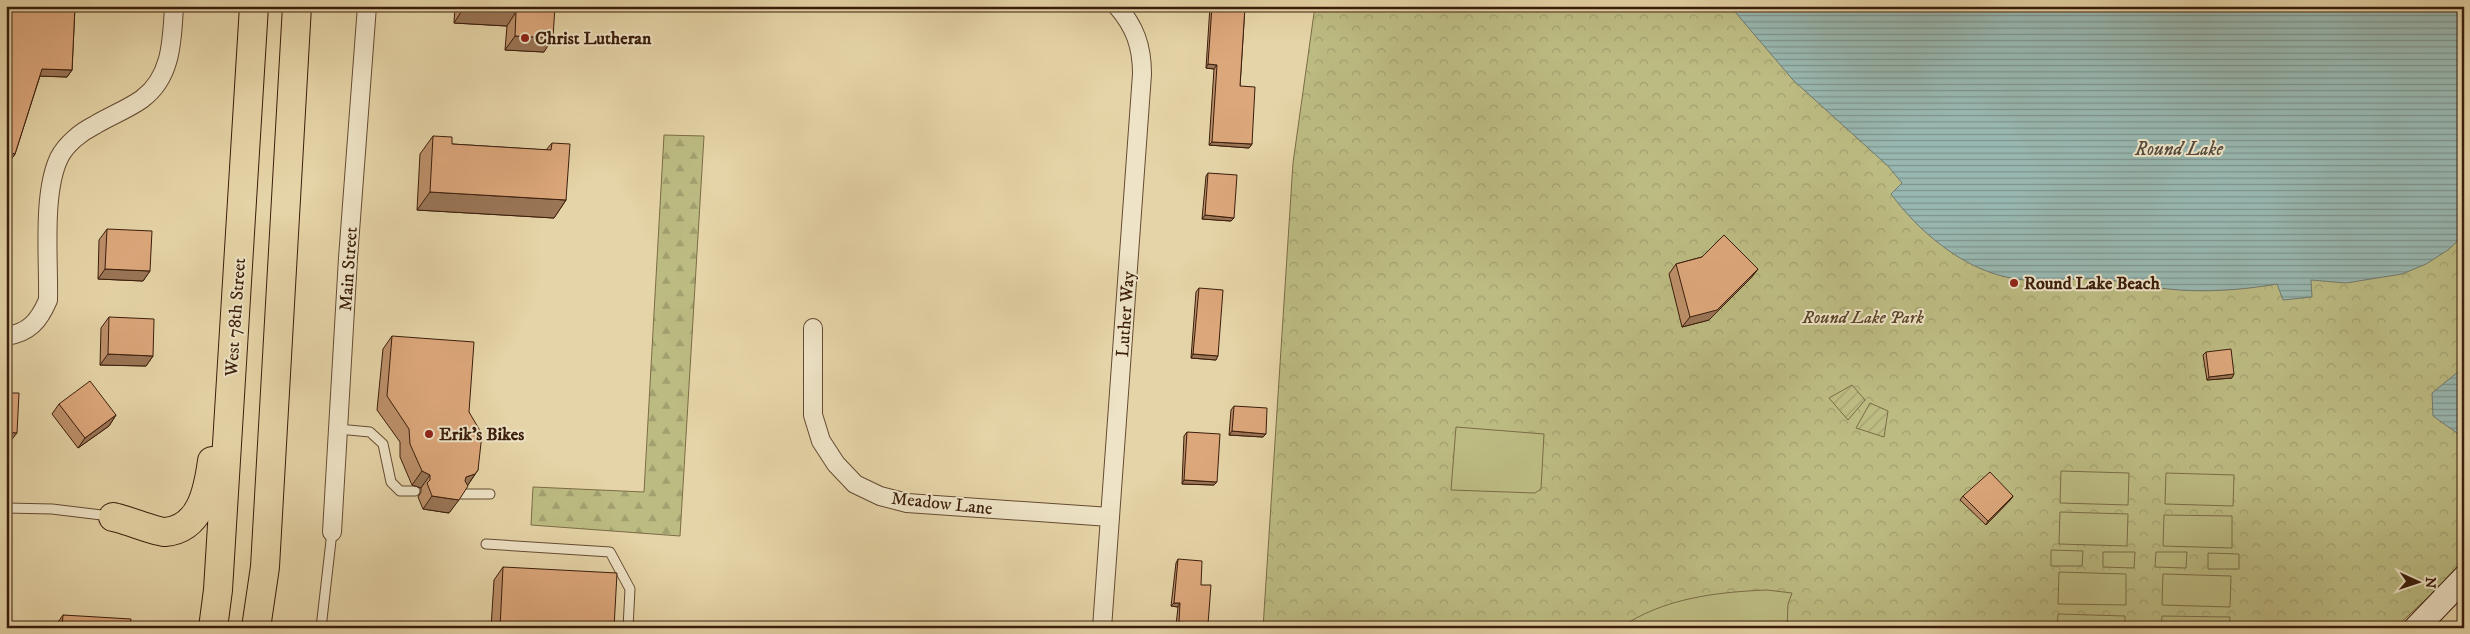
<svg xmlns="http://www.w3.org/2000/svg" width="2470" height="634" viewBox="0 0 2470 634" font-family="'IM FELL DW Pica',serif">
  <style>
    .forest { fill: url(#forest-firs); stroke: #7b6c46 }
    .park { fill: url(#park-crowns); stroke: #7b6c46 }
    .garden { fill: url(#garden-furrows); stroke: #7b6c46 }
    .pitch { fill: #bcbb82; stroke: #7b6c46 }
    .water { fill: url(#water-rules); stroke: #72796e }
    .lines { fill: none; stroke-linecap: round; stroke-linejoin: round }
    .lane-casing { stroke: #654b32; stroke-width: 11 }
    .street-casing { stroke: #654b32; stroke-width: 20 }
    .secondary-casing { stroke: #3a1d0b; stroke-width: 26 }
    .primary-casing { stroke: #3a1d0b; stroke-width: 30 }
    .lane { stroke: #eee3c6; stroke-width: 9 }
    .street { stroke: #eee3c6; stroke-width: 18 }
    .secondary { stroke: #eee3c6; stroke-width: 24 }
    .primary { stroke: #e5d4a7; stroke-width: 28 }
    .wall { fill: #bd906a; stroke: #3a1d0b }
    .shaded-wall { fill: #9a7556; stroke: #3a1d0b }
    .building { fill: #dca77b; stroke: #3a1d0b }
    .poi-dot { fill: #8f2418; stroke: #eee3c6; stroke-width: 2 }
    .labels { text-anchor: middle; stroke-width: 4; stroke-linejoin: round; paint-order: stroke }
    .poi-label { font-size: 18px; font-weight: bold; fill: #3a1d0b; stroke: #eee3c6; text-anchor: start }
    .street-label { font-size: 18px; fill: #3a1d0b; stroke: #eee3c6 }
    .park-label { font-size: 18px; font-style: italic; fill: #5a4429; stroke: #eee3c6 }
    .water-label { font-size: 19px; font-style: italic; fill: #564b3d; stroke: #eee3c6 }
  </style>
  <defs>
    <pattern id="forest-firs" width="22" height="20" patternUnits="userSpaceOnUse" patternTransform="scale(1.25)"><rect width="22" height="20" fill="#bcbb82"/><path d="M5 1l3.5 6h-7zM16 11l3.5 6h-7z" fill="#a2a06f"/></pattern>
    <pattern id="park-crowns" width="20" height="18" patternUnits="userSpaceOnUse" patternTransform="scale(1.25)"><rect width="20" height="18" fill="#bcbb82"/><path d="M2 6a3 3 0 1 1 6 0M12 15a3 3 0 1 1 6 0" fill="none" stroke="#a2a06f"/></pattern>
    <pattern id="garden-furrows" width="10" height="10" patternUnits="userSpaceOnUse" patternTransform="scale(1.25)"><rect width="10" height="10" fill="#bcbb82"/><path d="M-1 1l2-2M0 10L10 0M9 11l2-2" fill="none" stroke="#a2a06f"/></pattern>
    <pattern id="water-rules" width="6" height="5" patternUnits="userSpaceOnUse" patternTransform="scale(1.25)"><rect width="6" height="5" fill="#98b7b0"/><path d="M0 2.5h6" fill="none" stroke="#7d948d"/></pattern>
  </defs>
  <rect width="100%" height="100%" fill="#e5d4a7"/>
  <filter id="stains"><feTurbulence type="fractalNoise" baseFrequency=".004" numOctaves="4"/><feColorMatrix values="0 0 0 0 .2 0 0 0 0 .09 0 0 0 0 .02 0 0 0 .5 -.17"/></filter>
  <radialGradient id="worn" r=".72"><stop offset=".6" stop-color="#630" stop-opacity="0"/><stop offset="1" stop-color="#630" stop-opacity=".3"/></radialGradient>
  <path class="forest" d="M664,135L704,136L680,536L531,525L533,487L644,492Z"/>
  <path class="park" d="M1315,6H2464V564L2395,628H1263L1293,163Z"/>
  <g class="garden">
    <path d="M1852,385L1865,400L1848,420L1829,398Z"/>
    <path d="M1870,403L1888,411L1884,437L1856,428Z"/>
  </g>
  <g class="pitch">
    <path d="M1456,427L1544,434L1541,489L1535,493L1451,490Z"/>
    <path d="M2061,471L2129,473L2128,505L2060,503Z"/>
    <path d="M2166,473L2234,475L2233,506L2165,504Z"/>
    <path d="M2060,512L2128,514L2127,546L2059,544Z"/>
    <path d="M2164,515L2232,516V548L2163,546Z"/>
    <path d="M2051,550L2083,551L2082,566H2051Z"/>
    <path d="M2103,552H2135L2134,568L2103,567Z"/>
    <path d="M2156,552H2187L2186,568L2155,567Z"/>
    <path d="M2208,553L2239,554V569H2208Z"/>
    <path d="M2059,572L2126,574V605L2058,604Z"/>
    <path d="M2163,574L2231,576L2230,607L2162,605Z"/>
    <path d="M1767,590L1792,593L1788,604L1787,628H1620C1663,598 1717,592 1767,590Z"/>
    <path d="M2058,614L2125,616V628H2057Z"/>
    <path d="M2162,616L2230,617L2229,628H2161Z"/>
  </g>
  <g class="water">
    <path d="M1730,6H2464V235L2448,250L2426,264L2402,274L2346,283L2311,280L2312,297L2283,300L2277,284C2242,290 2204,293 2168,289C2145,287 2123,281 2100,279C2069,277 2037,285 2006,277C1961,267 1918,231 1891,194L1902,183L1888,166L1793,80Z"/>
    <path d="M2464,367V438L2433,416L2432,393Z"/>
  </g>
  <g class="lines">
    <g class="lane-casing">
      <g id="lane">
        <path d="M338,429L370,432L383,444L391,482L400,491H415"/>
        <path d="M462,494H490"/>
        <path d="M6,508L52,509L110,516"/>
        <path d="M486,544L610,552L630,589L628,628"/>
        <path d="M321,628L332,532"/>
      </g>
    </g>
    <g class="street-casing">
      <g id="street">
        <path d="M813,328V415L821,441L836,464L855,484L880,496L907,503L1110,517"/>
        <path d="M6,336C29,333 39,321 48,300C49,260 42,194 59,158C66,144 81,132 95,125C110,116 128,109 142,99C172,77 172,40 174,6"/>
        <path d="M332,532L348,258L367,6"/>
        <path d="M1102,628L1142,74C1142,46 1135,27 1117,6"/>
      </g>
    </g>
    <g class="secondary-casing">
      <path id="secondary" d="M2416,628L2464,578"/>
    </g>
    <g class="primary-casing">
      <g id="primary">
        <path d="M113,517C125,519 156,532 165,532C201,529 208,490 212,461"/>
        <path d="M213,628L218,590L254,6"/>
        <path d="M256,628L265,567L297,6"/>
      </g>
    </g>
    <use href="#lane" class="lane"/>
    <use href="#street" class="street"/>
    <use href="#secondary" class="secondary"/>
    <use href="#primary" class="primary"/>
  </g>
  <g class="wall">
    <path d="M6,6H75L72,70L67,77L40,76L15,154L10,161L6,160Z"/>
    <path d="M455,6H555L544,52L505,50L507,26L454,23Z"/>
    <path d="M1210,6H1245L1240,86L1252,144L1249,148L1209,145L1214,69L1206,68Z"/>
    <path d="M433,136L452,144L546,150L552,143L566,200L554,218L417,210L420,154Z"/>
    <path d="M1208,173L1234,218L1231,221L1202,219L1206,176Z"/>
    <path d="M107,229L150,271L143,281L98,279L99,240Z"/>
    <path d="M1702,257L1758,269L1750,279L1709,320L1682,327L1669,274L1676,264Z"/>
    <path d="M1199,288L1216,360L1191,358L1196,292Z"/>
    <path d="M109,317L153,356L146,366L100,365L101,328Z"/>
    <path d="M392,336L469,412L478,470L449,513L423,509L418,497L421,492V488L412,485L400,457V442L377,410L383,349Z"/>
    <path d="M2206,352L2232,378L2207,380L2203,355Z"/>
    <path d="M59,404L116,415L109,426L78,448L52,414Z"/>
    <path d="M1234,406L1266,434L1263,437L1229,435L1231,410Z"/>
    <path d="M1187,432L1214,485L1182,484L1184,436Z"/>
    <path d="M1963,496H2013L2011,499L1986,525L1960,500Z"/>
    <path d="M1178,559L1201,585L1206,627L1176,625L1178,607L1171,606L1176,563Z"/>
    <path d="M503,567L614,628H491L494,580Z"/>
    <path d="M63,615L130,628H55L56,625Z"/>
  </g>
  <g class="shaded-wall">
    <path d="M463,9L516,12L507,26L454,23Z"/>
    <path d="M515,36L553,38L544,52L505,50Z"/>
    <path d="M1208,64L1217,65L1214,69L1206,68Z"/>
    <path d="M42,69L72,70L67,77L37,76Z"/>
    <path d="M1212,142L1252,144L1249,148L1209,145Z"/>
    <path d="M6,151L15,154L10,161L6,160Z"/>
    <path d="M430,192L566,200L554,218L417,210Z"/>
    <path d="M1205,215L1234,218L1231,221L1202,219Z"/>
    <path d="M105,269L150,271L143,281L98,279Z"/>
    <path d="M1758,269L1750,279L1709,320L1682,327L1690,317Z"/>
    <path d="M108,354L153,356L146,366L100,365Z"/>
    <path d="M1193,354L1218,356L1216,360L1191,358Z"/>
    <path d="M2234,374L2232,378L2207,380L2209,377Z"/>
    <path d="M116,415L109,426L78,448L85,438Z"/>
    <path d="M1232,431L1266,434L1263,437L1229,435Z"/>
    <path d="M6,432L17,433L9,443H6Z"/>
    <path d="M422,471L430,475L421,488L412,485Z"/>
    <path d="M475,474L466,488L457,490L466,477Z"/>
    <path d="M1184,480L1217,482L1214,485L1182,484Z"/>
    <path d="M432,496L459,500L449,513L423,509Z"/>
    <path d="M2013,496L2011,499L1986,525L1988,521Z"/>
    <path d="M1174,603H1180L1178,607L1171,606Z"/>
    <path d="M1179,622L1208,624L1206,627L1176,625Z"/>
  </g>
  <g class="building">
    <path d="M11,6H75L72,70L42,69L15,154L6,151V82H7Z"/>
    <path d="M464,6H555L553,38L515,36L516,12L463,9Z"/>
    <path d="M1212,6H1245L1240,86L1255,87L1252,144L1212,142L1217,65L1208,64Z"/>
    <path d="M433,136L452,137V144L551,150L552,143L570,144L566,200L430,192Z"/>
    <path d="M1208,173L1237,175L1234,218L1205,215Z"/>
    <path d="M107,229L152,231L150,271L105,269Z"/>
    <path d="M1724,235L1758,269L1717,310L1690,317L1676,264L1702,257Z"/>
    <path d="M1199,288L1223,290L1218,356L1193,354Z"/>
    <path d="M109,317L154,319L153,356L108,354Z"/>
    <path d="M392,336L474,342L469,412L482,434L478,470L475,474L466,477L465,481L468,486L459,500L432,496L427,483L430,480V475L422,471L410,444L409,429L387,396Z"/>
    <path d="M2231,349L2234,374L2209,377L2206,352Z"/>
    <path d="M90,381L116,415L85,438L59,404Z"/>
    <path d="M6,393H19L17,433L6,432Z"/>
    <path d="M1234,406L1267,408L1266,434L1232,431Z"/>
    <path d="M1187,432L1220,434L1217,482L1184,480Z"/>
    <path d="M1990,472L2013,496L1988,521L1963,496Z"/>
    <path d="M1178,559L1202,561L1201,585H1211L1208,624L1179,622L1180,603H1174Z"/>
    <path d="M503,567L617,573L614,628H500Z"/>
    <path d="M63,615L131,619L130,628H62Z"/>
  </g>
  <g class="poi-dot">
    <circle cx="525" cy="38" r="5"/>
    <circle cx="2014" cy="283" r="5"/>
    <circle cx="429" cy="434" r="5"/>
  </g>
  <g class="labels">
    <g class="poi-label">
      <text x="535" y="44">Christ Lutheran</text>
      <text x="2024" y="289">Round Lake Beach</text>
      <text x="439" y="440">Erik's Bikes</text>
    </g>
    <g class="street-label">
      <text transform="translate(348 269) rotate(-86)" y="6">Main Street</text>
      <text transform="translate(1125 314) rotate(-86)" y="6">Luther Way</text>
      <text transform="translate(235 317) rotate(-86)" y="6">West 78th Street</text>
      <text transform="translate(942 503) rotate(6)" y="6">Meadow Lane</text>
    </g>
    <g class="park-label">
      <text x="1863" y="323">Round Lake Park</text>
    </g>
    <g class="water-label">
      <text x="2179" y="155">Round Lake</text>
    </g>
  </g>
  <rect width="2470" height="634" fill="none" stroke="#e5d4a7" stroke-width="25"/>
  <rect x="8" y="8" width="2455" height="619" fill="none" stroke="#3a1d0b" stroke-width="2.5"/>
  <rect x="12" y="12" width="2445" height="609" fill="none" stroke="#3a1d0b"/>
  <g transform="translate(2418 582) rotate(93)" stroke="#eee3c6" stroke-width="4" paint-order="stroke">
  <path d="M0-4L9 19L0 12L-9 19Z" fill="#3a1d0b"/>
  <text y="-8" font-size="14" font-weight="bold" text-anchor="middle" fill="#3a1d0b">N</text>
  </g>
  <rect width="100%" height="100%" filter="url(#stains)"/>
  <rect width="100%" height="100%" fill="url(#worn)"/>
</svg>
